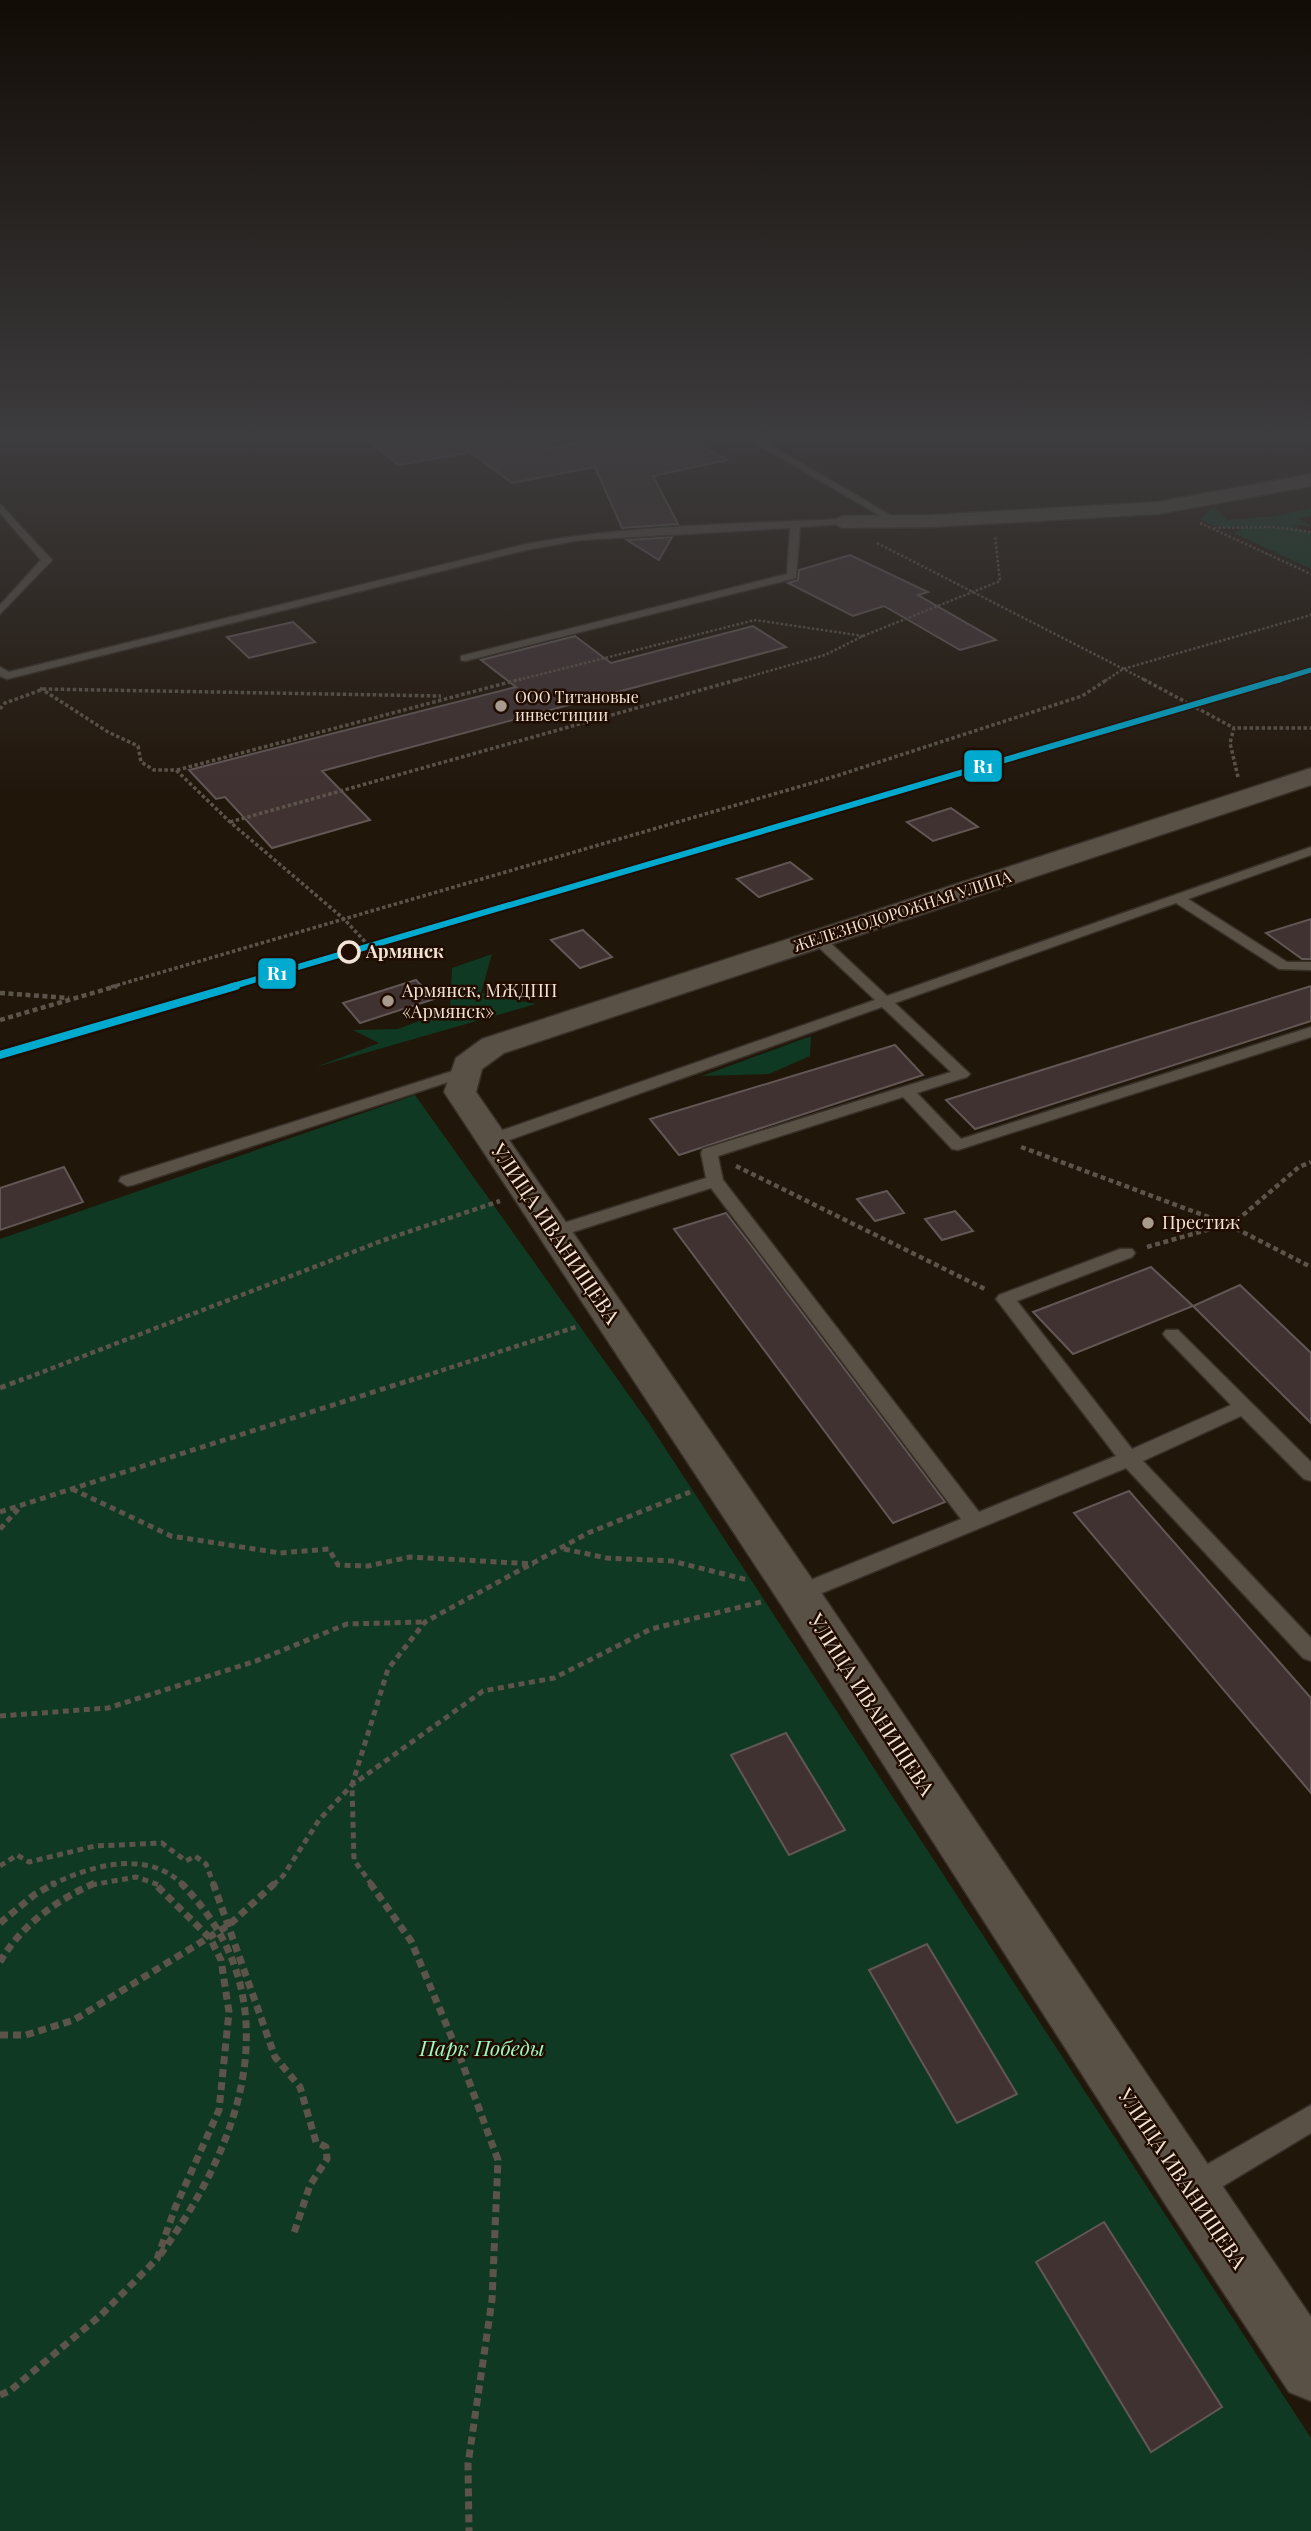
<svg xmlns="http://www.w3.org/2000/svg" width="1311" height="2531" viewBox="0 0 1311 2531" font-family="'Playfair Display',serif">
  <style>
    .green { fill: #103923 }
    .building { fill: #413232; stroke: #625755; stroke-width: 2 }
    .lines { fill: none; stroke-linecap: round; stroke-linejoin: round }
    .lane-casing { stroke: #383029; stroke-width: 3 }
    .street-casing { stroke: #383029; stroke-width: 3 }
    .path-far4 { stroke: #5c544b; stroke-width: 2.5; stroke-dasharray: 2.5 2; stroke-linecap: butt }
    .path-far3 { stroke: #5c544b; stroke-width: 3.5; stroke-dasharray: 3.5 2.5; stroke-linecap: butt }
    .path-far2 { stroke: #5c544b; stroke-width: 4.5; stroke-dasharray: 5 3.5; stroke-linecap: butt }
    .path-far1 { stroke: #5c544b; stroke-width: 5; stroke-dasharray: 6 4.5; stroke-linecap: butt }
    .path { stroke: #5c544b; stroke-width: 7; stroke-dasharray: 8 5; stroke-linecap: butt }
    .lane { fill: #595046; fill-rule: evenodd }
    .street { fill: #595046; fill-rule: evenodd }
    .rail-1-far2-casing { stroke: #200d00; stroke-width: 8 }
    .rail-1-far1-casing { stroke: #200d00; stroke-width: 10 }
    .rail-1-casing { stroke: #200d00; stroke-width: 13 }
    .rail-1-far2 { stroke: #00a9ce; stroke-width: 5 }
    .rail-1-far1 { stroke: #00a9ce; stroke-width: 6 }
    .rail-1 { stroke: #00a9ce; stroke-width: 8 }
    .poi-dot { fill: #a89b8e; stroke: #200d00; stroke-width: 2.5 }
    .stop-dot { fill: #200d00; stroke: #f1e3d5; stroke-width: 3.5 }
    .labels { text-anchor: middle; stroke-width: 5; stroke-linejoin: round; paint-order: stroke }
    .far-poi-label { font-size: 16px; fill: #f1e3d5; stroke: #200d00; text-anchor: start }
    .far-street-label { font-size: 16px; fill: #f1e3d5; stroke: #200d00 }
    .stop-label { font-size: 18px; font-weight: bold; fill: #f1e3d5; stroke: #200d00; text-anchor: start }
    .poi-label { font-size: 18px; fill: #f1e3d5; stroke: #200d00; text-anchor: start }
    .near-street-label { font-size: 21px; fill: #f1e3d5; stroke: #200d00 }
    .near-park-label { font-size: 21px; font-style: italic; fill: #9df8c3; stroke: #200d00 }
    .line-badge { stroke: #200d00; stroke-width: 2.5 }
    .badge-label { font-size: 19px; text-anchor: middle; font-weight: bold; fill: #fff }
  </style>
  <rect width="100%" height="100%" fill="#21160a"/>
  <g class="green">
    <path d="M1214,507L1227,520L1275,516L1311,508V516L1299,518L1311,526L1292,525L1311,534V569L1234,533L1241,529L1214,526L1200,519Z"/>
    <path d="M492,954L481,993L536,1004L316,1067L379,1043L353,1030L398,1029L450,1009L452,968Z"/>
    <path d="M811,1036L810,1056L769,1074L702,1076Z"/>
    <path d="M415,1095L648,1422L1311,2438V2531H0V1239Z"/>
  </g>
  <g class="building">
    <path d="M367,440H536L548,449L594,440H691L727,460L653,476L678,524L622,528L595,467L512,483L466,449L467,453L399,465Z"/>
    <path d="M672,537L659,560L627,540Z"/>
    <path d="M850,555L928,592L918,595L996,640L960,650L884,606L853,616L788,583L798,580L799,570Z"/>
    <path d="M293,622L315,642L249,658L227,637Z"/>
    <path d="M753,626L786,647L322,771L370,820L272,848L225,797L216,799L189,770L516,687L481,660L575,636L611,663Z"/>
    <path d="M951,808L978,827L933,841L907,822Z"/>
    <path d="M790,862L812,879L759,897L737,879Z"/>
    <path d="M1311,919V959H1302L1266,933Z"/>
    <path d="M583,930L612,957L580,968L551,940Z"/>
    <path d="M416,980L434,999L360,1023L343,1003Z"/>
    <path d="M1311,986V1021L975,1129L946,1100Z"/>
    <path d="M895,1045L923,1075L679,1155L650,1119Z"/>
    <path d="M64,1167L83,1202L0,1230V1188Z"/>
    <path d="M887,1191L904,1213L875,1221L857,1199Z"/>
    <path d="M955,1211L973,1231L942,1240L925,1219Z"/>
    <path d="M726,1213L757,1253L945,1502L893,1523L674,1229Z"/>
    <path d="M1151,1267L1193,1306L1073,1354L1033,1312Z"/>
    <path d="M1240,1285L1311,1353V1423L1193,1306Z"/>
    <path d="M1129,1491L1311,1698V1793L1074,1513Z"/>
    <path d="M786,1733L845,1830L789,1855L731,1755Z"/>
    <path d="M927,1944L1017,2094L957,2123L869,1970Z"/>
    <path d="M1104,2222L1222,2407L1151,2452L1036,2262Z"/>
  </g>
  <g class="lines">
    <g class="lane-casing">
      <g id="lane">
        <path d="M750,440H761L899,520L891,522Z"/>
        <path d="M0,504L52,560L0,614V605L41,560L0,513Z"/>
        <path d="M842,519L845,520V524L800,527L796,578L465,661L461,660V656L787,574L790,528L580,540L526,550L7,679L0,676V667L9,672L526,544C630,525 737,524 842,519Z"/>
        <path d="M1311,847V855L1188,899L1287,962H1311V970L1279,969L1176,903L895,1003L970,1074L967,1077L917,1093L961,1139L1311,1027V1037L958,1150L952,1149L903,1097L718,1156L723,1180L979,1512L1116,1456L996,1299L999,1295L1120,1249H1132L1135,1253L1132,1257L1017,1301L1132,1449L1231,1405L1166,1338L1163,1334L1166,1330H1178L1311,1462V1481L1304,1479L1241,1416L1143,1461L1311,1638V1661L1303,1658L1126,1468L805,1600L798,1602L791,1600L788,1594L791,1588L961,1519L711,1188L554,1238L545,1232L548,1228L706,1178L701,1153L703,1149L951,1072L882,1007L498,1144H486L484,1140L486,1136L875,1000L813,942V936H823L887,996Z"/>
        <path d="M465,1067L473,1072L470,1075L133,1185L127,1186L119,1181L121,1177Z"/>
        <path d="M1311,2105V2133L1205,2197L1195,2201L1185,2197L1181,2187L1185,2177Z"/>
      </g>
    </g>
    <g class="street-casing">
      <g id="street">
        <path d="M1311,474V486L1158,514L931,527L842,528L832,522L842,516L931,515L1158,502Z"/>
        <path d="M1311,768V785L504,1053L482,1069L476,1092L814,1582L1311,2317V2401L1289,2392L1169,2210L782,1606L444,1092L456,1058L482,1039Z"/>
      </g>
    </g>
    <g class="path-far4">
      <path d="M1200,523L1311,574"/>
      <path d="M1214,528L1272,527L1311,532"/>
      <path d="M877,543L1147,681"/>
      <path d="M863,636L1000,581L995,536"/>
      <path d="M514,681L755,620L863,636L825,655L734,681"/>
      <path d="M1105,681L1123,669L1311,615"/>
    </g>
    <g class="path-far3">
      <path d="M1143,679L1234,728"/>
      <path d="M40,688L108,732L138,746L141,762L154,770H176L230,822L344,919L836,776L1082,696L1108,679"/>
      <path d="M0,709L5,703L44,689L441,696"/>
      <path d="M177,770L521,679"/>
      <path d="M1238,777L1230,743L1234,728H1311"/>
      <path d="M230,822L740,679"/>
      <path d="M111,987L344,919L382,960"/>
    </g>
    <g class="path-far2">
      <path d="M0,993L69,998"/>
      <path d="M0,1020L117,986"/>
      <path d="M1021,1147L1227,1224L1311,1267"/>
      <path d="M736,1166L985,1289"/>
      <path d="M1147,1247L1235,1222L1299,1167L1311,1162"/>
      <path d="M19,1381L384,1240L500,1201"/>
      <path d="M409,1381L579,1326"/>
    </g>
    <g class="path-far1">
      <path d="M0,1388L23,1379"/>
      <path d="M72,1489L171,1536L280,1553L329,1549L338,1565L368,1566L410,1557L534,1564"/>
      <path d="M0,1512L414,1379"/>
      <path d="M0,1529L21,1506"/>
      <path d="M564,1549L607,1558L672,1561L748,1580"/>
      <path d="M0,1716L108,1708L256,1661L347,1624L425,1622"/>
      <path d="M0,1866L17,1855L29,1862L95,1846L162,1843L186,1861L195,1856L206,1864L214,1885"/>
      <path d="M51,1885C92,1865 148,1849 183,1885"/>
      <path d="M91,1885L136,1877L159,1885"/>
      <path d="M273,1885L283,1876L319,1820L352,1785L483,1691L554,1678L651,1629L761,1602"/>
      <path d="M372,1885L354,1860L352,1785L388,1669L425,1622L588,1533L690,1492"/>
    </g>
    <g class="path">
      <path d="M213,1883L275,2057L300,2087L316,2142L326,2147L327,2159L310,2185L294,2233"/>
      <path d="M370,1883L411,1941L460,2057L498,2160L492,2300L468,2464L469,2531"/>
      <path d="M0,1923L34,1895L55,1883"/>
      <path d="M0,1962C20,1926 58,1899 95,1883"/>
      <path d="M0,2035H26L74,2020L229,1925L275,1883"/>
      <path d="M160,2255C243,2141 294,1998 181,1883"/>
      <path d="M0,2395L11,2390L101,2315L157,2259L175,2208L219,2110L229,2012L221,1960L210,1938L154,1883"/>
    </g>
    <use href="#lane" class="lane"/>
    <use href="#street" class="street"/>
    <g class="rail-1-far2-casing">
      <path id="rail-1-far2" d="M1275,681L1311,670"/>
    </g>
    <g class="rail-1-far1-casing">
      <path id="rail-1-far1" d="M230,987L1281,679"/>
    </g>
    <g class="rail-1-casing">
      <path id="rail-1" d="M0,1055L236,986"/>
    </g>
    <use href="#rail-1-far2" class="rail-1-far2"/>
    <use href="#rail-1-far1" class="rail-1-far1"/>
    <use href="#rail-1" class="rail-1"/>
  </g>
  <linearGradient id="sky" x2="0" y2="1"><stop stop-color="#120c06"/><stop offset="0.55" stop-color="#3d3c3e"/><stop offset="1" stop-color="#3d3c3e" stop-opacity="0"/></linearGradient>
  <rect width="1311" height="795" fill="url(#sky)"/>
  <g class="poi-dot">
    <circle cx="501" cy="706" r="7"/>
    <circle cx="388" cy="1001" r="7"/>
    <circle cx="1148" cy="1223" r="7"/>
  </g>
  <circle class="stop-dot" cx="349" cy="952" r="10"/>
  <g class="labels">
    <g class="far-poi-label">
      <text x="515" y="703">ООО Титановые<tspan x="515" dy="18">инвестиции</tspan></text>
    </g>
    <g class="far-street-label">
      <text transform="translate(902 911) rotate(-18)" y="6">ЖЕЛЕЗНОДОРОЖНАЯ УЛИЦА</text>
    </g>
    <g class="stop-label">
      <text x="366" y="958">Армянск</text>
    </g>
    <g class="poi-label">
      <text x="402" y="997">Армянск, МЖДПП<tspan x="402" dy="21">«Армянск»</tspan></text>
      <text x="1162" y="1229">Престиж</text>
    </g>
    <g class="near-street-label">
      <text transform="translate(555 1234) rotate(56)" y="7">УЛИЦА ИВАНИЩЕВА</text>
      <text transform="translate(871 1705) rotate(57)" y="7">УЛИЦА ИВАНИЩЕВА</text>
      <text transform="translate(1182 2179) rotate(56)" y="7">УЛИЦА ИВАНИЩЕВА</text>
    </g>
    <g class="near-park-label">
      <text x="482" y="2056">Парк Победы</text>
    </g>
  </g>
  <g class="line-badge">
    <rect x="963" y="749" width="40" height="34" rx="7" fill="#00a9ce"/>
    <rect x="257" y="957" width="40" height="33" rx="7" fill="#00a9ce"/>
  </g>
  <g class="badge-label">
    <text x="983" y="773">R1</text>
    <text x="277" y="980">R1</text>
  </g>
</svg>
